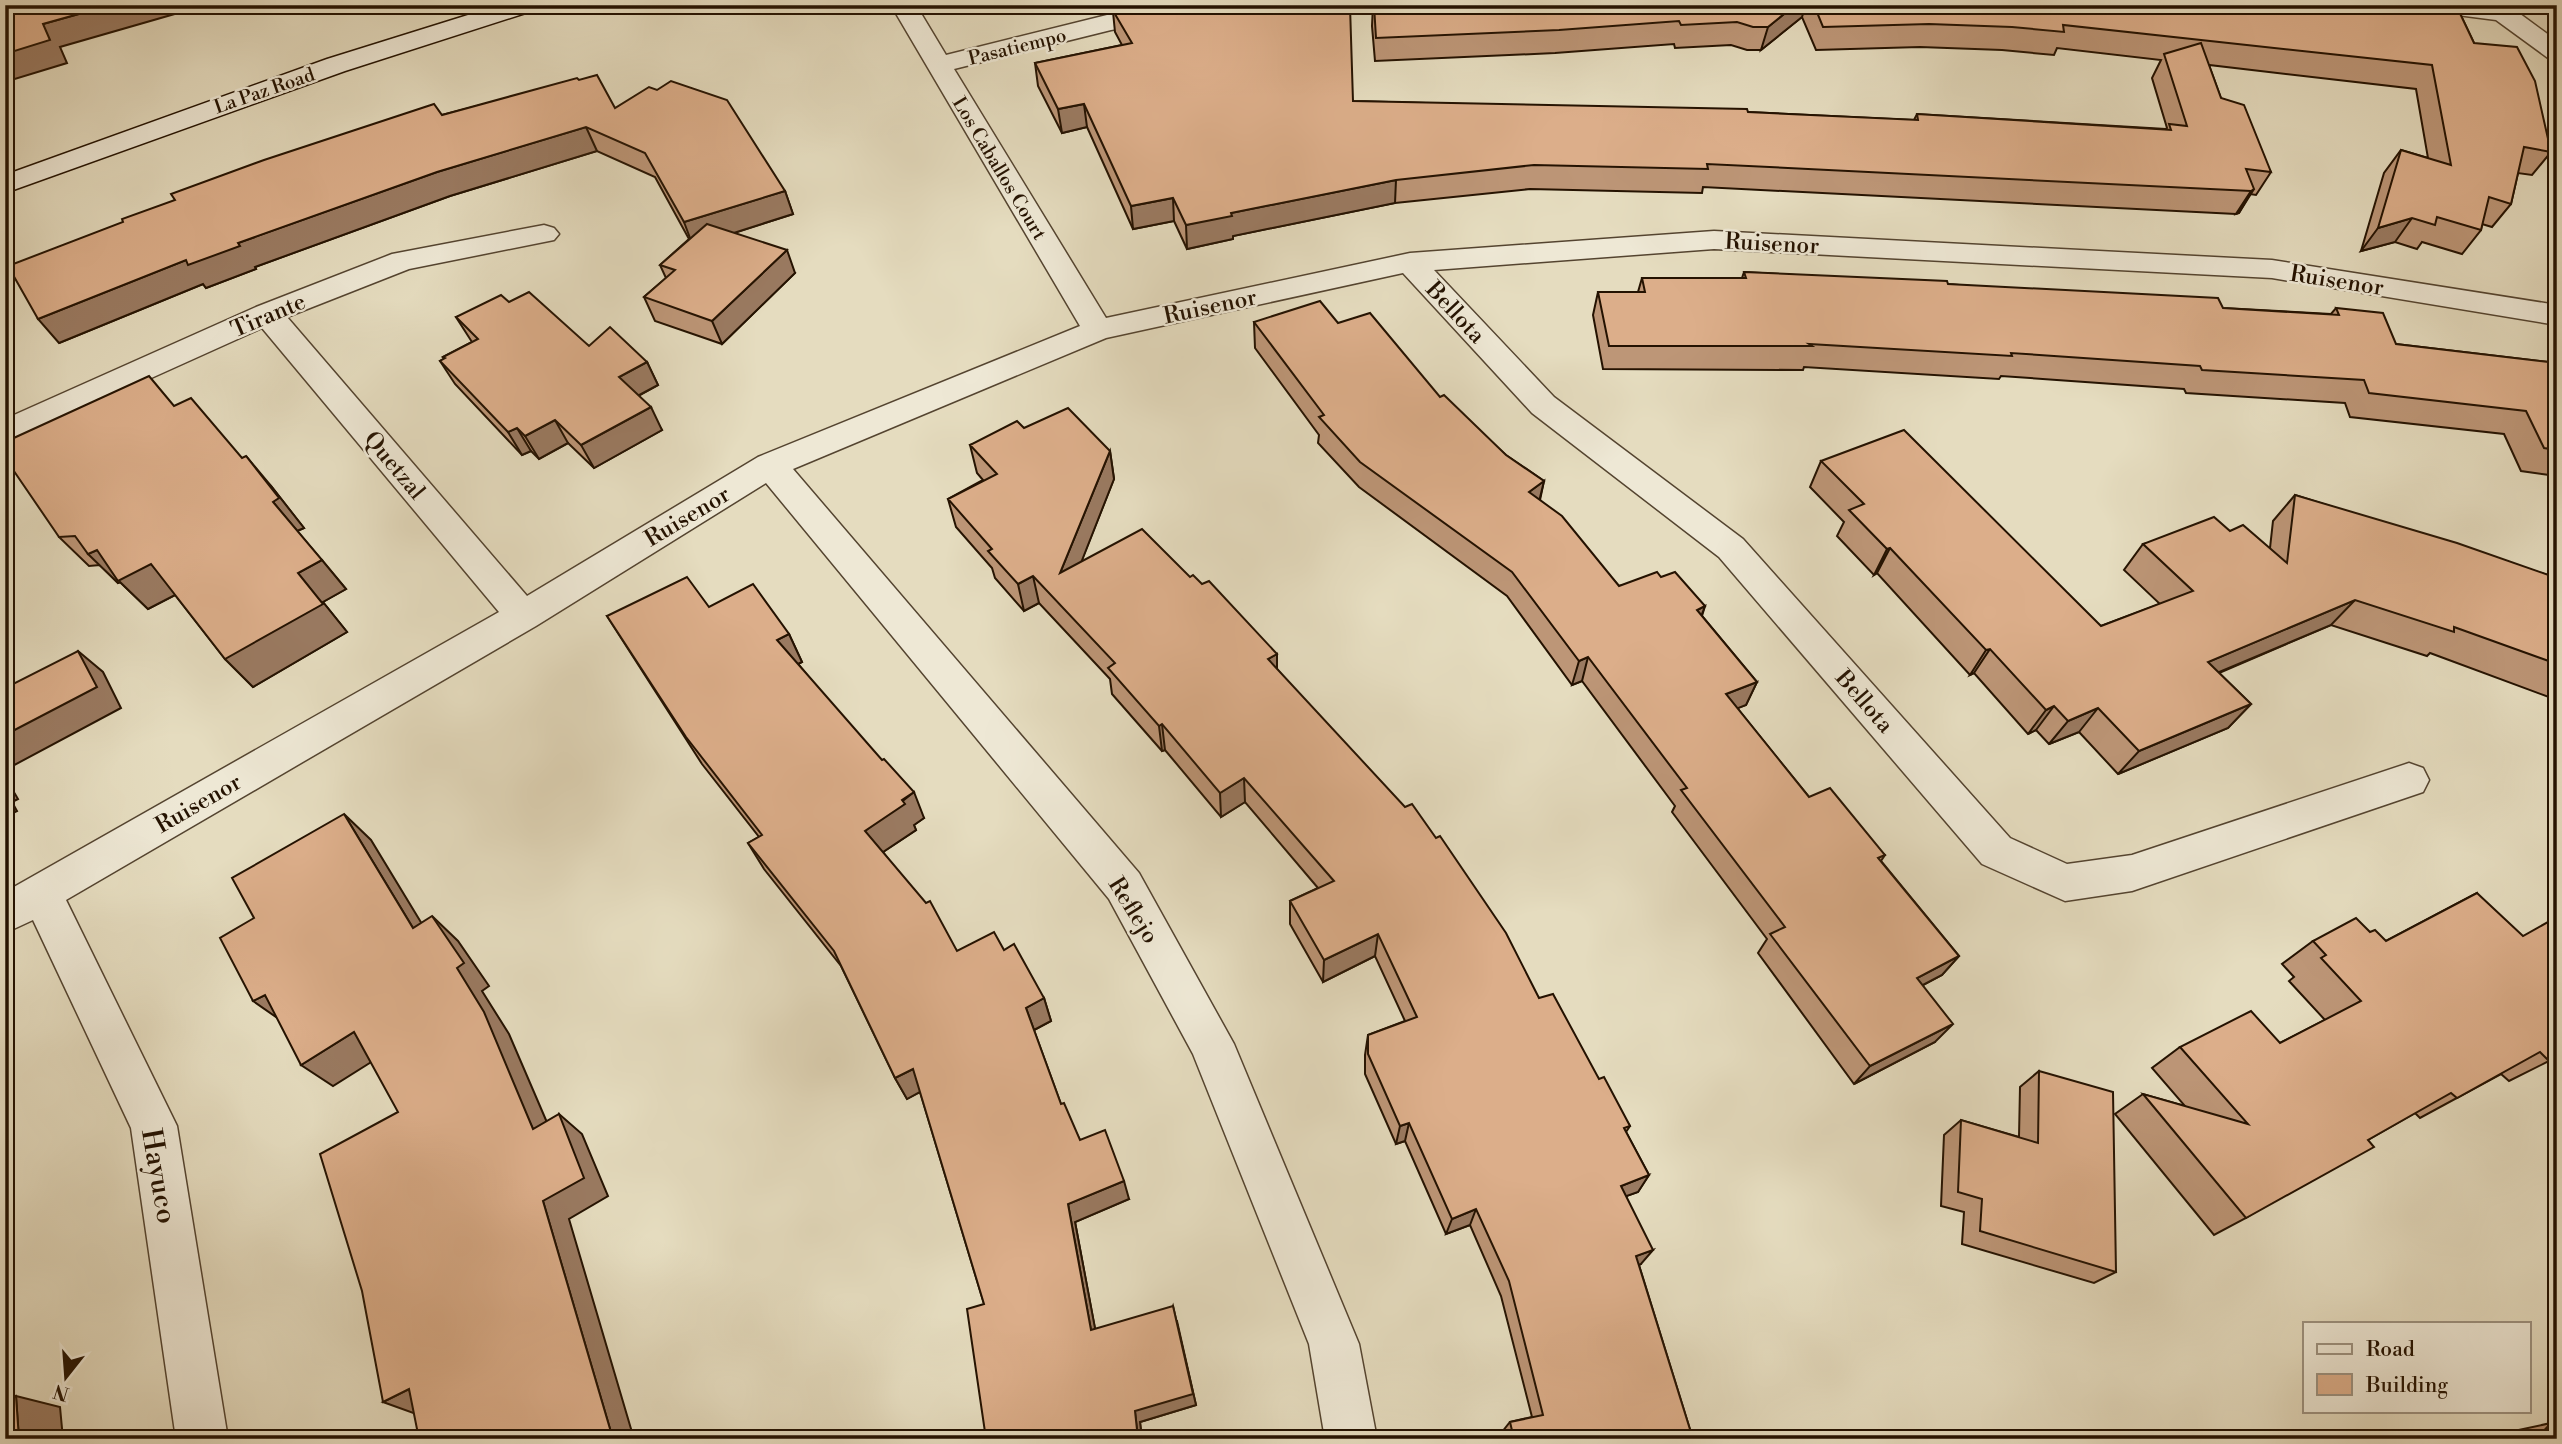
<svg xmlns="http://www.w3.org/2000/svg" width="2562" height="1444" viewBox="0 0 2562 1444" font-family="'Libre Bodoni',serif">
  <style>
    .lines { fill: none; stroke-linecap: round; stroke-linejoin: round }
    .street-casing { stroke: #544430; stroke-width: 3 }
    .secondary-casing { stroke: #241201; stroke-width: 3 }
    .street { fill: #eee8d5; fill-rule: evenodd }
    .secondary { fill: #eee8d5; fill-rule: evenodd }
    .wall { fill: #bd9677; stroke: #241201; stroke-width: 2 }
    .shaded-wall { fill: #9a7a61; stroke: #241201; stroke-width: 2 }
    .building { fill: #dcae8a; stroke: #241201; stroke-width: 2 }
    .labels { text-anchor: middle; stroke-width: 5; stroke-linejoin: round; paint-order: stroke }
    .far-street-label { font-size: 19px; fill: #241201; stroke: #eee8d5 }
    .street-label { font-size: 23px; fill: #241201; stroke: #eee8d5 }
    .near-street-label { font-size: 28px; fill: #241201; stroke: #eee8d5 }
  </style>
  <rect width="100%" height="100%" fill="#e5dcbf"/>
  <filter id="stains"><feTurbulence type="fractalNoise" baseFrequency=".00286" numOctaves="4"/><feColorMatrix values="0 0 0 0 .2 0 0 0 0 .09 0 0 0 0 .02 0 0 0 .5 -.17"/></filter>
  <radialGradient id="worn" r=".72"><stop offset=".6" stop-color="#630" stop-opacity="0"/><stop offset="1" stop-color="#630" stop-opacity=".3"/></radialGradient>
  <g class="lines">
    <g class="street-casing">
      <g id="street">
        <path d="M891,5H916L946,55L1111,14L1170,5H1231L1228,10L1219,12L1111,30L954,69L1106,318L1410,253L1714,231L2272,260L2557,305V325L2272,278L1714,249L1434,270L1554,397L1743,539L2010,838L2067,864L2132,855L2409,763L2423,768L2429,780L2423,792L2132,891L2065,901L1982,864L1719,557L1532,413L1403,273L1106,338L793,469L1139,873L1234,1044L1359,1344L1377,1439H1325L1309,1344L1193,1054L1109,899L766,483L536,626L66,900L177,1126L228,1439H176L131,1128L33,920L5,933V892L499,612L262,328L5,444V419L256,307L392,254L544,225L554,228L559,234L554,240L409,269L287,317L527,596L758,457L1080,326Z"/>
        <path d="M2422,5H2501L2512,8L2557,41V61L2548,58L2496,20L2434,12L2425,10Z"/>
      </g>
    </g>
    <g class="secondary-casing">
      <path id="secondary" d="M500,5H538L535,10L345,71L5,193V175L327,59Z"/>
    </g>
    <use href="#street" class="street"/>
    <use href="#secondary" class="secondary"/>
  </g>
  <g class="wall">
    <path d="M1100,5H1289L1353,101L1748,112L1914,120L1917,114L2166,129L2167,128L2152,78L2161,60L2057,48L2054,55L2002,50L1920,47L1816,50L1802,17L1761,50H1747L1731,45L1675,48L1674,44L1555,53L1375,61L1372,26L1373,5H2456L2474,43L2551,152L2532,175L2518,173L2511,204L2492,227L2482,224L2481,230L2462,254L2422,242L2417,249L2395,242L2361,251L2384,173L2401,150L2428,158L2416,89L2209,65L2221,98L2271,172L2256,195L2250,194L2239,213L2236,214L1703,187L1702,193L1530,189L1395,203L1233,236V239L1187,249L1174,221L1133,229L1087,127L1062,133L1038,86L1035,63L1122,45L1115,32L1113,12L1104,13Z"/>
    <path d="M579,80L615,108L785,191L793,214L734,233L795,273L722,344L655,321L644,297L666,278L660,265L689,239L655,177L597,151L450,196L255,267L256,269L206,288L203,284L59,343L442,115Z"/>
    <path d="M1744,272L1948,284L2223,308L2331,314L2336,308L2396,344L2557,363V476L2521,471L2504,434L2350,417L2345,403L2186,393L2184,389L2001,376L1999,379L1804,367L1803,370L1603,369L1593,315L1598,292H1638L1642,278H1742Z"/>
    <path d="M509,302L589,346L647,362L658,385L638,396L662,430L594,468L568,443L539,459L531,451L522,455L455,384L440,361L444,359L443,357L472,342L456,317Z"/>
    <path d="M1254,322L1338,323L1440,397L1506,455L1544,481L1540,500L1619,586L1661,577L1705,606L1702,616L1757,682L1746,705L1737,708L1809,797L1885,855L1881,861L1959,956L1942,975L1923,985L1935,1042L1854,1084L1758,953L1767,939L1672,812L1675,806L1582,681L1572,685L1507,596L1359,487L1318,443L1319,435L1255,348Z"/>
    <path d="M174,406L242,458L271,486L304,528L297,531L346,589L323,602L347,632L253,687L225,659L175,595L148,609L120,582L118,583L100,565L89,566L59,537Z"/>
    <path d="M1024,428L1110,451L1114,479L1081,562L1277,669L1539,998L1599,1079L1630,1126L1626,1132L1649,1175L1638,1192L1626,1196L1641,1264L1639,1265L1693,1439H1503L1502,1432L1510,1422L1532,1417L1501,1296L1470,1225L1446,1234L1405,1141L1396,1144L1365,1074V1055L1368,1035L1405,1021L1375,956L1323,982L1290,924V901L1318,888L1245,802L1221,817L1165,750L1162,751L1112,694L1110,679L1039,603L1024,611L995,578L992,568L956,527L948,499L983,480L977,473L970,445Z"/>
    <path d="M1821,461L2101,626L2160,604L2124,570L2143,544L2230,531L2270,548L2273,521L2295,495L2557,578V700L2430,653L2427,656L2331,625L2219,673L2251,704L2228,728L2118,774L2079,732L2049,744L2036,730L2028,734L1974,673L1970,675L1877,573L1874,575L1837,536L1844,522L1810,487Z"/>
    <path d="M709,607L789,634L802,662L798,664L924,818L914,825L916,830L883,852L957,951L1004,950L1044,998L1051,1021L1034,1030L1061,1104L1080,1140L1129,1199L1075,1222L1095,1329L1177,1321L1196,1405L1140,1422L1142,1439H986L984,1304L920,1092L907,1099L895,1078L841,966L764,869L748,843L759,837L702,764L607,616Z"/>
    <path d="M2477,893L2549,1061L2509,1081L2501,1074L2420,1118L2415,1113L2368,1140L2246,1218L2214,1235L2115,1114L2143,1094L2185,1106L2152,1068L2180,1047L2280,1043L2325,1020L2289,981L2294,977L2282,964L2313,941L2370,932L2386,941Z"/>
    <path d="M2039,1071L2116,1272L2094,1283L1962,1244L1964,1212L1941,1206L1944,1135L1961,1120L2019,1137L2020,1087Z"/>
    <path d="M2551,1423L2557,1439H2496L2500,1434Z"/>
  </g>
  <g class="shaded-wall">
    <path d="M111,5H206L60,47L67,63L5,82V54L43,24Z"/>
    <path d="M1103,5H1152L1112,9L1113,12L1104,13Z"/>
    <path d="M1795,5H1806L1802,17L1761,50L1768,27Z"/>
    <path d="M1084,104L1087,127L1062,133L1058,109Z"/>
    <path d="M586,127L597,151L450,196L255,267L256,269L206,288L203,284L59,343L38,319L186,260L238,243L437,172Z"/>
    <path d="M1396,180L1395,203L1233,236V239L1187,249L1186,225L1231,213Z"/>
    <path d="M2254,189L2239,213L2236,214L2251,191Z"/>
    <path d="M785,191L793,214L693,246L684,222Z"/>
    <path d="M1173,198L1174,221L1133,229L1131,206Z"/>
    <path d="M2412,218L2395,242L2361,251L2378,228Z"/>
    <path d="M787,250L795,273L722,344L712,321Z"/>
    <path d="M647,362L658,385L630,400L619,377Z"/>
    <path d="M651,407L662,430L594,468L581,445Z"/>
    <path d="M555,420L568,443L539,459L525,436Z"/>
    <path d="M517,428L531,451L522,455L508,432Z"/>
    <path d="M1110,451L1114,479L1066,601L1060,573Z"/>
    <path d="M246,456L271,486L304,528L297,531L273,502Z"/>
    <path d="M1544,481L1538,506L1529,492Z"/>
    <path d="M1890,548L1877,573L1874,575L1887,549Z"/>
    <path d="M97,550L151,564L179,593L148,609L120,582L118,583L88,554Z"/>
    <path d="M322,560L346,589L323,602L347,632L253,687L225,659L298,573Z"/>
    <path d="M1033,576L1039,603L1024,611L1018,584Z"/>
    <path d="M2355,600L2331,625L2186,686L2208,662Z"/>
    <path d="M1705,606L1696,630L1697,610Z"/>
    <path d="M789,634L802,662L790,668L777,640Z"/>
    <path d="M1990,649L1974,673L1970,675L1986,650Z"/>
    <path d="M78,651L103,672L121,708L5,770V735Z"/>
    <path d="M1277,654V680L1268,659Z"/>
    <path d="M1588,657L1582,681L1572,685L1579,661Z"/>
    <path d="M1757,682L1746,705L1716,717L1726,694Z"/>
    <path d="M2251,704L2228,728L2118,774L2139,751Z"/>
    <path d="M2054,706L2036,730L2028,734L2046,710Z"/>
    <path d="M2098,708L2079,732L2049,744L2068,721Z"/>
    <path d="M1162,724L1165,750L1162,751L1159,726Z"/>
    <path d="M5,777L18,799L12,802L17,811L5,817Z"/>
    <path d="M1244,778L1245,802L1221,817L1220,793Z"/>
    <path d="M914,792L924,818L914,825L916,830L877,856L865,831Z"/>
    <path d="M344,814L371,840L439,952L413,928Z"/>
    <path d="M432,916L458,941L489,986L482,991L509,1034L558,1148L533,1129Z"/>
    <path d="M1378,934L1375,956L1323,982L1324,960Z"/>
    <path d="M1959,956L1942,975L1900,997L1917,978Z"/>
    <path d="M265,995L286,1024L253,1001Z"/>
    <path d="M1044,998L1051,1021L1034,1030L1026,1008Z"/>
    <path d="M1953,1024L1935,1042L1854,1084L1870,1066Z"/>
    <path d="M354,1032L384,1054L333,1086L301,1065Z"/>
    <path d="M913,1069L925,1089L907,1099L895,1078Z"/>
    <path d="M559,1114L582,1134L608,1196L569,1219L634,1439H613L543,1201Z"/>
    <path d="M1409,1123L1405,1141L1396,1144L1400,1126Z"/>
    <path d="M1649,1175L1638,1192L1610,1202L1621,1186Z"/>
    <path d="M1124,1181L1129,1199L1075,1222L1098,1344L1091,1330L1068,1204Z"/>
    <path d="M1476,1209L1470,1225L1446,1234L1452,1219Z"/>
    <path d="M1653,1250L1641,1264L1625,1271L1636,1256Z"/>
    <path d="M1173,1306L1196,1405L1140,1422L1142,1439H1138L1135,1411Z"/>
    <path d="M409,1389L416,1414L383,1402Z"/>
    <path d="M16,1396L60,1407L63,1439H19Z"/>
    <path d="M639,1435L649,1439H640Z"/>
  </g>
  <g class="building">
    <path d="M5,5H111L43,24L50,40L5,54Z"/>
    <path d="M1135,5H1289L1295,14L1350,6L1353,101L1747,109L1748,112L1918,120L1917,114L2171,130L2169,124L2187,126L2164,54L2201,43L2221,98L2244,105L2271,172L2246,169L2254,189L2251,191L1707,164L1708,169L1534,165L1396,180L1231,213L1232,216L1186,225L1173,198L1131,206L1084,104L1058,109L1035,63L1132,43L1112,9Z"/>
    <path d="M1374,5H1795L1768,27H1753L1737,22L1681,25L1679,21L1559,30L1376,38Z"/>
    <path d="M1814,5H2456L2474,43L2517,47L2535,81L2551,152L2524,147L2511,204L2489,197L2481,230L2437,217L2435,225L2412,218L2378,228L2401,150L2451,165L2432,65L2063,25L2064,32L2012,27L1929,24L1823,27Z"/>
    <path d="M597,75L615,108L649,87L657,90L671,81L727,100L785,191L684,222L645,153L586,127L437,172L238,243L240,246L188,265L186,260L38,319L8,266L123,222L122,219L175,200L171,194L264,160L434,104L442,115L577,78L579,80Z"/>
    <path d="M707,224L787,250L712,321L644,297L675,270L660,265Z"/>
    <path d="M1744,272L1947,281L1948,284L2218,298L2223,308L2339,315L2336,308L2383,313L2396,344L2557,363V450L2544,448L2526,411L2369,393L2364,380L2202,370L2200,366L2011,353L2012,356L1809,344L1812,346H1609L1598,292H1645L1642,278H1746Z"/>
    <path d="M529,292L589,346L610,327L647,362L619,377L651,407L581,445L555,420L525,436L517,428L508,432L440,361L445,358L443,357L478,339L456,317L501,295L509,302Z"/>
    <path d="M1320,301L1338,323L1370,313L1440,397L1444,395L1506,455L1544,481L1529,492L1562,516L1619,586L1657,572L1661,577L1675,572L1705,606L1697,610L1757,682L1726,694L1809,797L1830,788L1885,855L1878,858L1959,956L1917,978L1953,1024L1870,1066L1770,934L1785,927L1681,790L1687,788L1588,657L1579,661L1512,572L1360,462L1319,417L1324,415L1254,322Z"/>
    <path d="M149,376L174,406L191,398L242,458L246,456L279,498L273,502L322,560L298,573L323,604L225,659L151,564L118,581L97,550L88,554L75,536L59,537L5,458V442Z"/>
    <path d="M1068,408L1110,451L1060,573L1142,529L1190,577L1193,575L1202,584L1209,581L1277,654L1268,659L1405,807L1412,804L1436,838L1440,836L1506,933L1539,998L1553,994L1599,1079L1604,1077L1630,1126L1624,1128L1649,1175L1621,1186L1653,1250L1636,1256L1693,1439H1514L1510,1422L1543,1415L1509,1281L1476,1209L1452,1219L1409,1123L1400,1126L1368,1054V1035L1417,1017L1378,934L1324,960L1290,901L1334,881L1244,778L1220,793L1162,724L1159,726L1108,668L1115,663L1033,576L1018,584L988,551L992,549L948,499L997,474L970,445L1017,421L1024,428Z"/>
    <path d="M1904,430L2101,626L2193,591L2143,544L2214,517L2230,531L2243,525L2287,563L2295,495L2457,543L2557,578V664L2454,627V632L2355,600L2208,662L2251,704L2139,751L2098,708L2068,721L2054,706L2046,710L1990,649L1986,650L1890,548L1887,549L1849,510L1864,504L1821,461Z"/>
    <path d="M687,577L709,607L753,584L789,634L777,640L882,760L884,759L914,792L902,800L905,804L865,831L926,903L930,901L957,951L994,932L1004,950L1014,944L1044,998L1026,1008L1061,1104L1064,1103L1080,1140L1105,1130L1124,1181L1068,1204L1091,1330L1173,1306L1193,1394L1135,1411L1138,1439H986L967,1309L984,1304L913,1069L895,1078L834,951L748,843L762,835L686,737L607,616Z"/>
    <path d="M78,651L97,687L5,735V688Z"/>
    <path d="M344,814L413,928L432,916L464,963L457,968L484,1012L533,1129L559,1114L584,1178L543,1201L613,1439H419L409,1389L383,1402L362,1291L320,1154L398,1112L354,1032L301,1065L265,995L253,1001L220,938L254,918L232,878Z"/>
    <path d="M2477,893L2523,936L2557,917V1056L2549,1061L2540,1052L2457,1098L2451,1093L2368,1140L2374,1147L2246,1218L2143,1094L2248,1124L2180,1047L2251,1011L2280,1043L2361,1001L2321,958L2326,955L2313,941L2356,918L2370,932L2375,930L2386,941Z"/>
    <path d="M2039,1071L2113,1092L2116,1272L1980,1231L1982,1199L1958,1192L1961,1120L2038,1143Z"/>
    <path d="M16,1396L19,1439H5V1401Z"/>
    <path d="M2551,1423L2557,1428V1439H2536Z"/>
    <path d="M639,1435L640,1439H627Z"/>
  </g>
  <g class="labels">
    <g class="far-street-label">
      <text transform="translate(1017 46) rotate(-14)" y="7">Pasatiempo</text>
      <text transform="translate(264 90) rotate(-19)" y="7">La Paz Road</text>
      <text transform="translate(1000 168) rotate(59)" y="7">Los Caballos Court</text>
    </g>
    <g class="street-label">
      <text transform="translate(1772 243) rotate(3)" y="8">Ruisenor</text>
      <text transform="translate(2337 280) rotate(9)" y="8">Ruisenor</text>
      <text transform="translate(1210 306) rotate(-12)" y="8">Ruisenor</text>
      <text transform="translate(1456 312) rotate(47)" y="8">Bellota</text>
      <text transform="translate(268 315) rotate(-23)" y="8">Tirante</text>
      <text transform="translate(395 465) rotate(50)" y="8">Quetzal</text>
      <text transform="translate(687 516) rotate(-31)" y="8">Ruisenor</text>
      <text transform="translate(1865 701) rotate(49)" y="8">Bellota</text>
      <text transform="translate(198 803) rotate(-30)" y="8">Ruisenor</text>
      <text transform="translate(1134 910) rotate(58)" y="8">Reflejo</text>
    </g>
    <g class="near-street-label">
      <text transform="translate(160 1176) rotate(80)" y="10">Hayuco</text>
    </g>
  </g>
  <rect width="2562" height="1444" fill="none" stroke="#e5dcbf" stroke-width="28"/>
  <rect x="7" y="7" width="2548" height="1430" fill="none" stroke="#241201" stroke-width="3.5"/>
  <rect x="14" y="14" width="2534" height="1416" fill="none" stroke="#241201" stroke-width="2"/>
  <rect x="2303" y="1322" width="228" height="91" fill="#eee8d5" stroke="#9d9280" stroke-width="2"/>
  <rect x="2317" y="1344" width="35" height="10" fill="#eee8d5" stroke="#9d9280" stroke-width="2"/>
  <text x="2366" y="1356" font-size="21" fill="#241201">Road</text>
  <rect x="2317" y="1374" width="35" height="21" fill="#dcae8a" stroke="#9d9280" stroke-width="2"/>
  <text x="2366" y="1392" font-size="21" fill="#241201">Building</text>
  <g transform="translate(66 1377) rotate(197)" stroke="#eee8d5" stroke-width="5" paint-order="stroke">
  <path d="M0-5L12 26L0 18L-12 26Z" fill="#241201"/>
  <text y="-10" font-size="19" font-weight="bold" text-anchor="middle" fill="#241201">N</text>
  </g>
  <rect width="100%" height="100%" filter="url(#stains)"/>
  <rect width="100%" height="100%" fill="url(#worn)"/>
</svg>
